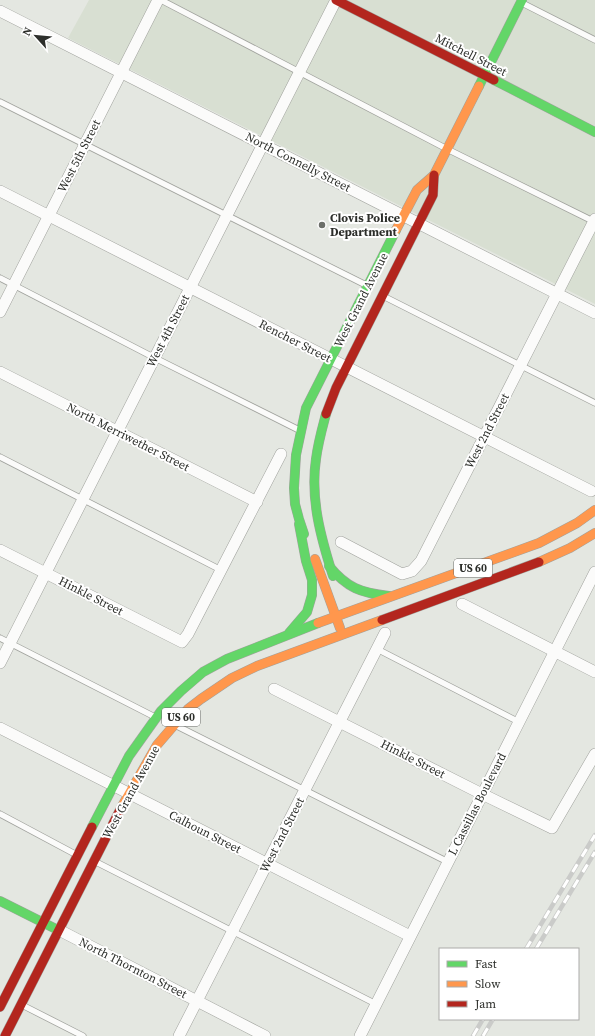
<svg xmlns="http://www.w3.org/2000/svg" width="595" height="1036" viewBox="0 0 595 1036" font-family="'Source Serif 4',serif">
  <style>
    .built { fill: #d8dfd2 }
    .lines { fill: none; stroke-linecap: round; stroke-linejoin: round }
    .lane-casing { stroke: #a0a29d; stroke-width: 7 }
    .street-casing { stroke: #a0a29d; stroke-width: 12 }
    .fast-casing { stroke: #a0a29d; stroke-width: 10 }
    .slow-casing { stroke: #a0a29d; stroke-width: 10 }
    .jam-casing { stroke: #a0a29d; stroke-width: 10 }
    .lane { stroke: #fbfbfa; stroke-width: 5.5 }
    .street { stroke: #fbfbfa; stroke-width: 11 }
    .fast { stroke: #63d668; stroke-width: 9 }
    .slow { stroke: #ff974d; stroke-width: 9 }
    .jam { stroke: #b3261e; stroke-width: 9 }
    .rail-casing { stroke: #cacbc9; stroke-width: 4.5 }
    .rail { stroke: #fff; stroke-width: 3; stroke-dasharray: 9; stroke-linecap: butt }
    .poi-dot { fill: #6c6f6a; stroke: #fff; stroke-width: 1.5 }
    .labels { text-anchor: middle; stroke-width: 4; stroke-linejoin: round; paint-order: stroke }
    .shield { fill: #fff; stroke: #6b6d6a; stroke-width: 1 }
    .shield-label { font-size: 11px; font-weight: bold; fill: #2c2e2a }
    .street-label { font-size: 12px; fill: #2c2e2a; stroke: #fff }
    .poi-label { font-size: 12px; font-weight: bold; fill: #2c2e2a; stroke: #fff; text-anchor: start }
  </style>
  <rect width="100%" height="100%" fill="#e4e7e1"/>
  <path class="built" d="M89,0H595V304L68,38Z"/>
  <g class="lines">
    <g class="lane-casing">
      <g id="lane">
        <path d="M161,0L447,149L595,222"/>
        <path d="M522,3L595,40"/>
        <path d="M0,102L366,285"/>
        <path d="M0,278L155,358L299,430"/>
        <path d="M383,296L595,403"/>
        <path d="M0,457L221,570"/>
        <path d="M0,638L153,716"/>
        <path d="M377,649L519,722"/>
        <path d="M177,726L448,862"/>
        <path d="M0,814L75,854"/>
        <path d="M96,862L376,1004"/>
        <path d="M24,1006L83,1036"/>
      </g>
    </g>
    <g class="street-casing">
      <g id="street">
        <path d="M0,11L595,313"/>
        <path d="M0,191L591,491"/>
        <path d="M0,312L158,0"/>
        <path d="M0,372L257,502"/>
        <path d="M341,542L402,574L412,571L421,561L595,219"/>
        <path d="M0,550L182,642L188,634L281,454"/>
        <path d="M462,604L595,672"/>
        <path d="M0,663L336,0"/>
        <path d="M274,689L482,794L552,828L595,754"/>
        <path d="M0,728L410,936"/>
        <path d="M59,930L265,1036"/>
        <path d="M179,1036L385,633"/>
        <path d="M360,1036L595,572"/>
      </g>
    </g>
    <g class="fast-casing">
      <g id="fast">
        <path d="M494,80L595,132"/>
        <path d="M479,86L522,0"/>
        <path d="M326,414C322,429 318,443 316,459C310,499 321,538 333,576"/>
        <path d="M304,534L299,519L295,504L294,488L296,455L306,408L396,230"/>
        <path d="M329,566C347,588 361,593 389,596"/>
        <path d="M289,633L307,612L312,595V580L306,561L299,524"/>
        <path d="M92,827L129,756L161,711L181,691L203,672L227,659L318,623"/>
        <path d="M0,901L54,928"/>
      </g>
    </g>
    <g class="slow-casing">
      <g id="slow">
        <path d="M396,230L417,190L434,175L479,86"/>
        <path d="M315,559L340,628"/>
        <path d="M539,562L570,548L595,533"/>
        <path d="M318,623L539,543L577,523L595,510"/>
        <path d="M121,808L157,745L188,709L201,699L232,678L257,666L382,620"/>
      </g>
    </g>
    <g class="jam-casing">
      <g id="jam">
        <path d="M336,0L494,80"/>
        <path d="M326,414L336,388L433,195L434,175"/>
        <path d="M382,620L539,562"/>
        <path d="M0,1007L92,827"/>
        <path d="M5,1036L121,808"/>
      </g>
    </g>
    <use href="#lane" class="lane"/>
    <use href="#street" class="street"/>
    <use href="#fast" class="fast"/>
    <use href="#slow" class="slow"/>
    <use href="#jam" class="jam"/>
    <g class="rail-casing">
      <g id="rail">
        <path d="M526,949L595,835"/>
        <path d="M536,949L595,852"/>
        <path d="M473,1036L483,1019"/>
        <path d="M483,1036L493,1019"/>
      </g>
    </g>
    <use href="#rail" class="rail"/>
  </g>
  <circle class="poi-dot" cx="322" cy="225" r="4"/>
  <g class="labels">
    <g class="shield">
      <rect x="454" y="559" width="38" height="18" rx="3"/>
      <rect x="162" y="708" width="38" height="18" rx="3"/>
    </g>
    <g class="shield-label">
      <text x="473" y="572">US 60</text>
      <text x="181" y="721">US 60</text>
    </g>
    <g class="street-label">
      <text transform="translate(471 55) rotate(27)" y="4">Mitchell Street</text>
      <text transform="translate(79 156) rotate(-63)" y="4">West 5th Street</text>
      <text transform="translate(298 162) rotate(27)" y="4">North Connelly Street</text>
      <text transform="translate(361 300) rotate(-63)" y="4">West Grand Avenue</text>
      <text transform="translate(168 331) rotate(-63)" y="4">West 4th Street</text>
      <text transform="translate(295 341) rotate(27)" y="4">Rencher Street</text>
      <text transform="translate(487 431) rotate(-63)" y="4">West 2nd Street</text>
      <text transform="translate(128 437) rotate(27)" y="4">North Merriwether Street</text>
      <text transform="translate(91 596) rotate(27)" y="4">Hinkle Street</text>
      <text transform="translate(413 759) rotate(27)" y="4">Hinkle Street</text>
      <text transform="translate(131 792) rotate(-61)" y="4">West Grand Avenue</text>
      <text transform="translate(477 804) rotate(-63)" y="4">L Cassillas Boulevard</text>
      <text transform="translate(205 832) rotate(27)" y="4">Calhoun Street</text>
      <text transform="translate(282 835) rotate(-63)" y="4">West 2nd Street</text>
      <text transform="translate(133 968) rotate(27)" y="4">North Thornton Street</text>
    </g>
    <g class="poi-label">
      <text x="330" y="222">Clovis Police<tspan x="330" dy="14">Department</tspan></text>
    </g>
  </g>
  <rect x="439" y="948" width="140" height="72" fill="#ffffff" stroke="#ababaa"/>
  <rect x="447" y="961" width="20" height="6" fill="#63d668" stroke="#ababaa"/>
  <text x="475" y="968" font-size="12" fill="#2c2e2a">Fast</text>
  <rect x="447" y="981" width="20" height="6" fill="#ff974d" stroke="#ababaa"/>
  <text x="475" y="988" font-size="12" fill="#2c2e2a">Slow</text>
  <rect x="447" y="1001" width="20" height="6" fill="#b3261e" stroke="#ababaa"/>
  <text x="475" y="1008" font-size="12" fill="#2c2e2a">Jam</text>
  <g transform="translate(36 36) rotate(297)" stroke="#ffffff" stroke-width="3" paint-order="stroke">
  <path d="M0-3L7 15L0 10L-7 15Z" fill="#2c2e2a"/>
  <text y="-6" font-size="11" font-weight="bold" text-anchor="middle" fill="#2c2e2a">N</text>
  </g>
</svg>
